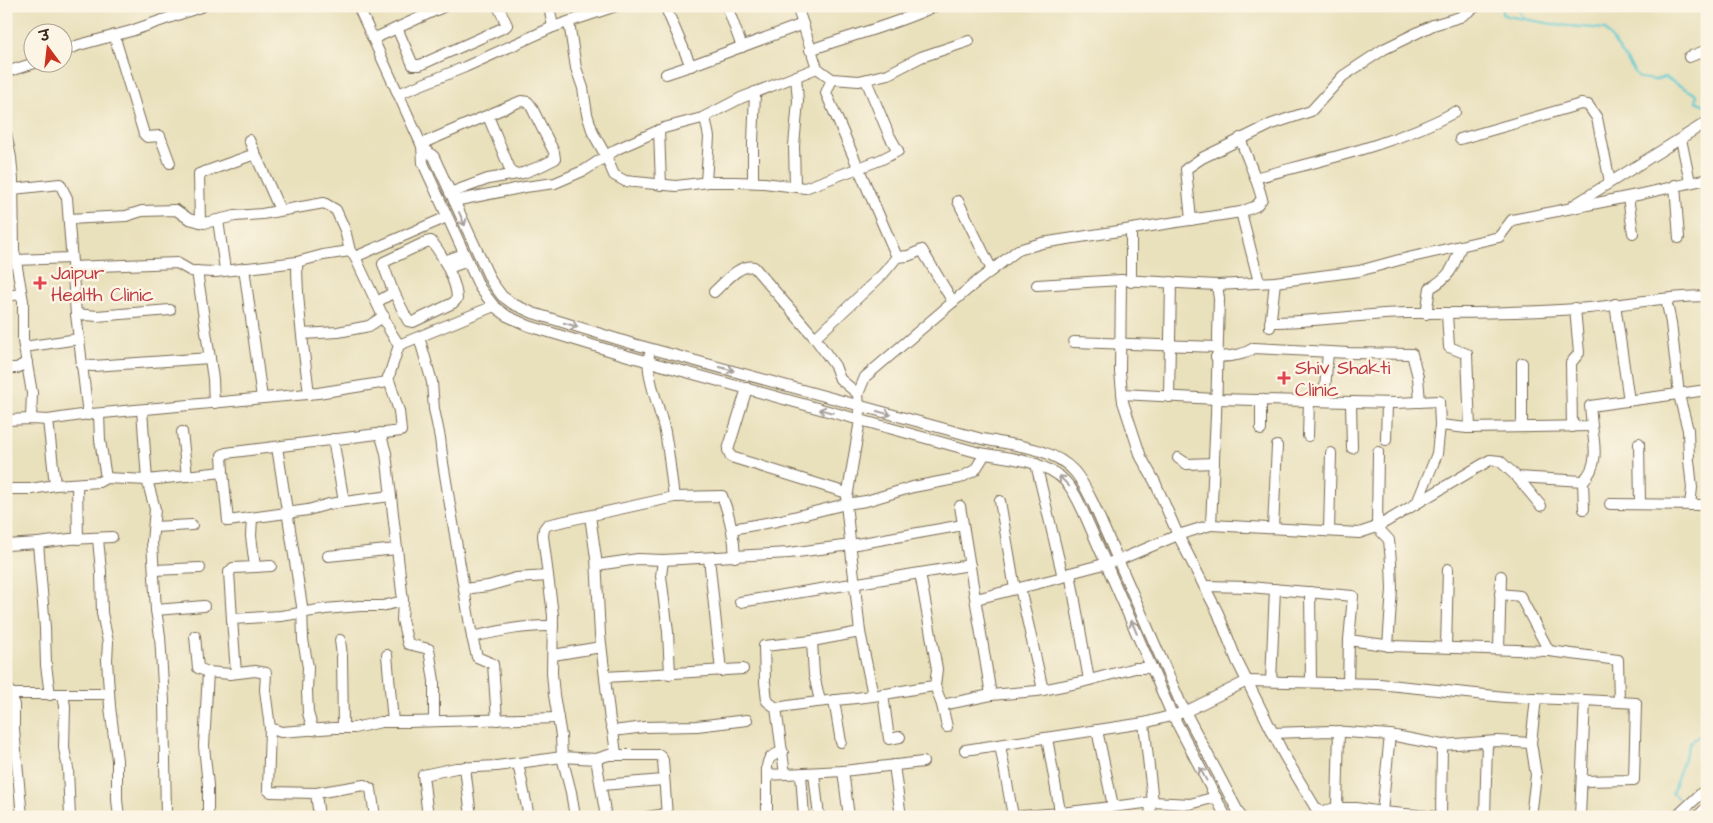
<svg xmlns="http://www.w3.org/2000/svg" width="1713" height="823" viewBox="0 0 1713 823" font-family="'Architects Daughter','Playpen Sans Deva',sans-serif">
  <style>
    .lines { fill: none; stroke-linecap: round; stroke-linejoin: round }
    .stream { stroke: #5dcad5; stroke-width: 2 }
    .minor-casing { stroke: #786a55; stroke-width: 12 }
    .minor { stroke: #fff; stroke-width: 10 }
    .oneway { stroke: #a79f9a }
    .health-dot { fill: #e0444e; stroke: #fcf5e5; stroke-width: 2 }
    .labels { text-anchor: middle; stroke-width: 5; stroke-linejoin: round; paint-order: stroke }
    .health-label { font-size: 19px; fill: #be3a42; stroke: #fcf5e5; text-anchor: start }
  </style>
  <rect width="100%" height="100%" fill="#fcf5e5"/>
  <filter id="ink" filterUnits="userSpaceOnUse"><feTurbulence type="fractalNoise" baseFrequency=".02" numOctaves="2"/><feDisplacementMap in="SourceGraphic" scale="10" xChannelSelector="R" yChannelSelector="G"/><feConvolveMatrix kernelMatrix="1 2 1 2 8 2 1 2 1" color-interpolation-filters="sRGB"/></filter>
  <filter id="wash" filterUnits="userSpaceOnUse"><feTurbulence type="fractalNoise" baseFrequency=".0096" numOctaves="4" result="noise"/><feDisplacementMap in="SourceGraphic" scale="20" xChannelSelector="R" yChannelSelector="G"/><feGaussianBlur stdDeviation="1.12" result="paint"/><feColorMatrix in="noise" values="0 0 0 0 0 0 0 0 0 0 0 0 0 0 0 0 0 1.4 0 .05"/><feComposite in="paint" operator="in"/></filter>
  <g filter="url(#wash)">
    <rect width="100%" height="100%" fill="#e9e0bc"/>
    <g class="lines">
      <g class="stream">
        <path d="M1503,6L1502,14L1507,16L1558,25L1605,29L1639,78L1654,80L1664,77L1697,95L1696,101L1707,106"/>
        <path d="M1517,6L1524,19"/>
        <path d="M1677,798L1672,793L1690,742L1707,731"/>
      </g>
    </g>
  </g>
  <g filter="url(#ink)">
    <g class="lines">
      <g class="minor-casing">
        <g id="minor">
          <path d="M358,6L422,146L423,163L480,288L494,306L507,316L529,326L628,356L980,453C1007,458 1045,460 1065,481C1073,489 1078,500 1083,511L1170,710L1226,817"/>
          <path d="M549,6L553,27"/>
          <path d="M665,6L691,66"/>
          <path d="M727,6L742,47"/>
          <path d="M797,6L817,68L832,79L859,81L888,74L921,57L969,41"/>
          <path d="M569,22L576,68L583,88L587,114L593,133L606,156L614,175L625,181L676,186L709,182H735L764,183L805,188L880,160L898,151L889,135L866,80"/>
          <path d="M397,28L413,65H420L505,27L507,25L498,6"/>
          <path d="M114,35L144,134L147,137L160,136L170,163"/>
          <path d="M373,39L445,6"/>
          <path d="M810,50C852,35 895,25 935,6"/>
          <path d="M62,52L79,45L131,31L203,6"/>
          <path d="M1689,57L1707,50"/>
          <path d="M6,72L38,62"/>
          <path d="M666,74L687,67L803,24"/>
          <path d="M832,79L826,93L897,257"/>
          <path d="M398,94L465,67L553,27L616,6"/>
          <path d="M488,116L512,174"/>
          <path d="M705,117L709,137L706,182"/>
          <path d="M659,130L661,185"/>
          <path d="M6,133L11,158L13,180L14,250L23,301V341L32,393L31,419"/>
          <path d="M1240,138C1247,159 1257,178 1262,199L1256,206L1241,212"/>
          <path d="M1460,139L1581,104L1588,105L1597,118L1610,182"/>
          <path d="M1681,139L1690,182"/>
          <path d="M249,140L280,210"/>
          <path d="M421,144L521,101L528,102L531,106L554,152L555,159L541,166L523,173L488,179L450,193"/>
          <path d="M422,146L434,157L491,281L502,296L513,304L533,313L630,343L982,439C1012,445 1052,447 1074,471C1083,481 1088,493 1094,505L1181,704L1241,817"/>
          <path d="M1255,178C1322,160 1394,145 1455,112"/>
          <path d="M753,182V143L755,92"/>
          <path d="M1675,185L1679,238"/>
          <path d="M795,186L794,146L798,101L796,76"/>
          <path d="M13,189L60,184L67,198L76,314L88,415"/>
          <path d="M1628,197L1633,233"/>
          <path d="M454,201L525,187L555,183L585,170L617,149L664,128L702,118L741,98L817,68"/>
          <path d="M958,201L992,270"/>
          <path d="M1574,205L1707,122"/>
          <path d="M69,219L126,216L142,211L176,210L189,219L204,223L235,216L262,214L324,203L336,210L345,230L350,251"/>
          <path d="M218,220L225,270"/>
          <path d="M1191,220L1186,169L1202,158L1272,124L1311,111L1343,76L1384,49L1433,25L1460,17L1477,6"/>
          <path d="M200,222L199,174L255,154"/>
          <path d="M1131,230V282"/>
          <path d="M431,241C442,253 457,283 457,299L453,303L413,322L408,321L391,286L383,264L384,262L426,242Z"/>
          <path d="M355,257L390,331L399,345"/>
          <path d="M15,260L71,258"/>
          <path d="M444,261L464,254"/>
          <path d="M297,262C297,306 304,350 309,394"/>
          <path d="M72,267L177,263L191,271L216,272L297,262L323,255L350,251L355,257L447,217"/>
          <path d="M244,268L262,398"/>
          <path d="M448,268L468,261"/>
          <path d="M197,271L213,379L214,403"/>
          <path d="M1037,285L1121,280L1217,285L1275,282L1359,271L1399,260L1499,237L1512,220L1642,194L1707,179"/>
          <path d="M1217,285L1219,299L1216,415L1211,525L1178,535L1218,613L1237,661L1284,755L1318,812L1337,808H1356L1382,812L1440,817"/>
          <path d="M714,292C724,283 740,263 754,267L815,338L835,366L840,379L858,394"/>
          <path d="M6,296L21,294"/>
          <path d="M1666,299L1671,323L1679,395L1688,430L1689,460L1692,488L1690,505"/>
          <path d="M377,302L394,292"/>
          <path d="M1615,304L1629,401"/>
          <path d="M76,314L97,316L170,310"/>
          <path d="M1426,314L1430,288C1451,276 1453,268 1461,246"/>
          <path d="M1447,314L1449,347L1467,354L1470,428"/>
          <path d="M1270,322C1316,322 1361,314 1407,313C1467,313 1529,313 1589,308C1628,304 1668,296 1707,296"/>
          <path d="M1270,327L1275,282"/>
          <path d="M302,334L338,332L369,326L384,316"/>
          <path d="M419,337L432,382L434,409L440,438L443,463L472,637L477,657L493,664L497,720"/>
          <path d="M815,338L883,274L897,257L908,256L922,250L953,302"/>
          <path d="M1074,342L1217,347"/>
          <path d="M24,347L78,339"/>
          <path d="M649,356C645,374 661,412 665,432C669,453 671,476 674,497"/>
          <path d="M1216,357C1231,356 1242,356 1254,348L1349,353L1412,354L1418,377L1420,402"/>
          <path d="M1522,363V427"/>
          <path d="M81,365L93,366L210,358"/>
          <path d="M6,368H17L27,362"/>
          <path d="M747,388L728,450L731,457L847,493"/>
          <path d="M1122,394L1216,399L1396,403L1439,401L1440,425L1437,454L1417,503"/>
          <path d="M1169,397L1171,282"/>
          <path d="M1324,401L1328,352"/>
          <path d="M1351,402L1352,448"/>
          <path d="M142,410L147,480L223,472L222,455L226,453L401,431L399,411L388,377"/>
          <path d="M6,420L31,419L48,420L81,415L318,393L387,382L399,345L494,306"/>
          <path d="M48,420L55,485"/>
          <path d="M1440,425L1467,428L1592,426L1590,406L1707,390"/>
          <path d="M1572,427L1571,363L1579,353L1575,308"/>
          <path d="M1261,430V399"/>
          <path d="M182,432L187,476"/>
          <path d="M380,433L386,453L403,601L402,620L408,644L429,649L434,681V721"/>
          <path d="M1308,436L1309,401"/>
          <path d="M333,439L344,502"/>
          <path d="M1386,440L1387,403"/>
          <path d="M1639,443L1640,504"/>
          <path d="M277,447L302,606L303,640L308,667L307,691L308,713L313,730"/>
          <path d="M1378,452L1377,527L1389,540L1391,562L1392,589L1388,646"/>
          <path d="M1178,458L1187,464L1214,463"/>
          <path d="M1036,464L1063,577"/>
          <path d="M223,472L228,521L308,510L329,504L390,496"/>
          <path d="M1517,477L1541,506"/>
          <path d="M106,478L147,480L155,509L152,542L156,610L160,636L164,701L166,817"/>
          <path d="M1583,481C1599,466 1595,446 1592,426"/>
          <path d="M77,484L78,539"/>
          <path d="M6,489H31L55,485L99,482L106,478L100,440L99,414"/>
          <path d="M1000,501L1015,589"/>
          <path d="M1610,504L1707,505"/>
          <path d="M960,506L991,695"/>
          <path d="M590,516L596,558L600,635L610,721L613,731L616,754"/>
          <path d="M252,518L251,536L255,567L233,568L229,572L232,619L281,616L325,609L360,606H382L403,601"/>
          <path d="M1211,525L1359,533L1377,527L1490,460L1500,461L1517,477L1583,481L1584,509"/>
          <path d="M154,527L192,525"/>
          <path d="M1273,528L1277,446"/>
          <path d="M732,529L777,521L846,504L866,501L913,487L960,478L975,470L985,454"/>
          <path d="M1329,531L1331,453"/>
          <path d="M98,539L101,571L102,613L108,642L107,660L110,707L117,760V800L119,817"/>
          <path d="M6,545L38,543"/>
          <path d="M328,556L397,549"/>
          <path d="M709,558L721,671"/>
          <path d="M663,560L661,576L668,632L670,674"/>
          <path d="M597,565L638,559L663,560L789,553L851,545L963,525"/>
          <path d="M255,567L271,566"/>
          <path d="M154,570L200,568"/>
          <path d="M920,573L937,669L935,686"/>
          <path d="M1070,573L1089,680"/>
          <path d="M1204,586L1249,587L1353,596L1349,640L1392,646L1549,651L1618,660L1619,702"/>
          <path d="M1020,588L1043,690"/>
          <path d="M464,589L488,586L516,578L548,576"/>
          <path d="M1310,592L1311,681"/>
          <path d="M1500,594L1520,596L1549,651"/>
          <path d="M976,599L1063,577L1070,573L1119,560L1178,535L1155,482L1141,457L1123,402L1120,372L1121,280"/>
          <path d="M740,602L970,565"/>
          <path d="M156,610L204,606"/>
          <path d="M232,619L236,673"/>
          <path d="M860,632L812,641L764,646L765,682L767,701L776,708C812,701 849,700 885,694C902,691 918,688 935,686L942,705L991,695L1037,691L1082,682L1135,668H1152"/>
          <path d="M195,636L198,668L208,672"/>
          <path d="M472,637C499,631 525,625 553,626"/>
          <path d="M340,640L342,656L343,728"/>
          <path d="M812,641L814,675L820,701"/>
          <path d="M1446,647L1448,569"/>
          <path d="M1499,649L1501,576"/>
          <path d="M387,655L393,722"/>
          <path d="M553,655L601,647"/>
          <path d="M605,677L743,669"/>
          <path d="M1271,681L1275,589"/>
          <path d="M1348,683L1349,640"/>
          <path d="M6,686L11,694L14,705V729L22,817"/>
          <path d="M11,694H109"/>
          <path d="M63,694L65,706L64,748L68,769L70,817"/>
          <path d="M883,694L889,739L900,737"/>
          <path d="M50,695L46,665L45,628L38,543L70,539L112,537"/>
          <path d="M873,695L860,632L846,504L860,420L858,394L865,377L974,284L1018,250L1042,243L1241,212L1259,282"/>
          <path d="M834,700L841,742"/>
          <path d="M942,705L947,727"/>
          <path d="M1144,723L1153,802"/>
          <path d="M270,728L268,790L271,792L316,793L319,817"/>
          <path d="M1097,730L1113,806"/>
          <path d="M613,731L645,727L697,726L747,720"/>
          <path d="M1273,733L1331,731L1390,735L1442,745L1497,741L1531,743"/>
          <path d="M1047,738L1061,817"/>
          <path d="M1000,745L1013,816"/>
          <path d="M965,750L1144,723L1185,712L1247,681L1379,684L1505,697L1585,700L1580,817"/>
          <path d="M596,759L606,817"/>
          <path d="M518,763L529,817"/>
          <path d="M894,765L901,817"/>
          <path d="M465,767L471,817"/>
          <path d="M843,771L849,817"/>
          <path d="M814,773L819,817"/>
          <path d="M785,774L843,771L923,762"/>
          <path d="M801,774L804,817"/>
          <path d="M767,775C766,760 769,755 783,752"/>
          <path d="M1582,781L1634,780L1636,703L1585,700"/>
          <path d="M602,785L663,780"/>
          <path d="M316,793L364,785L371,789L375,817"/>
          <path d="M1150,802L1151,817"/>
          <path d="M1337,808L1339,731"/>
          <path d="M1382,812L1390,735"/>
          <path d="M208,817V785L204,746L208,672L230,674L255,671L266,673L265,690L270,728L281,732L334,728H354L381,722H408L558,718"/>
          <path d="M428,817L423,775L456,768L497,766L562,757L596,759L609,755H660L663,760L667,817"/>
          <path d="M575,817L571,792L562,757L561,736L554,695L552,673L553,615L543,536L544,529L547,525L674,497L722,496C730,516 734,535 735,557"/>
          <path d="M647,817L667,814"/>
          <path d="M767,817V775L785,774L776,708"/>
          <path d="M1009,817L1061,813L1153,802L1190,804L1216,797"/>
          <path d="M1441,817L1442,745"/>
          <path d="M1480,817H1513"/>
          <path d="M1485,817L1487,742"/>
          <path d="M1531,817L1536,775L1531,743L1536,698"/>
          <path d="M1676,817L1707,788"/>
          <path d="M1697,817L1707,807"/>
        </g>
      </g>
      <use href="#minor" class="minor"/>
    </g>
    <defs><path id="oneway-shaft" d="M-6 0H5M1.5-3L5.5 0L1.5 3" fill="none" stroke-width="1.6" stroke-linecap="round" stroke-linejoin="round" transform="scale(1.25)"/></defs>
    <g class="oneway">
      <use href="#oneway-shaft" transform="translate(462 219) rotate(66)"/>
      <use href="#oneway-shaft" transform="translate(571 325) rotate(17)"/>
      <use href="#oneway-shaft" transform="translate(727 369) rotate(16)"/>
      <use href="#oneway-shaft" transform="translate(826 411) rotate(-165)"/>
      <use href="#oneway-shaft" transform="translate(884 413) rotate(15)"/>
      <use href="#oneway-shaft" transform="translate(1064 481) rotate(-134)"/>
      <use href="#oneway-shaft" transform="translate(1134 627) rotate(-113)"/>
      <use href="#oneway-shaft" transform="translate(1203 774) rotate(-118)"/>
    </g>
  </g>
  <g class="health-dot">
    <path d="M37.5 275.5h5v5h5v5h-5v5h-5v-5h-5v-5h5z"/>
    <path d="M1281.5 370.5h5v5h5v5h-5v5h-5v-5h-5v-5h5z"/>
  </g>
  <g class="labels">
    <g class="health-label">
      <text x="51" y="279">Jaipur<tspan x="51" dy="22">Health Clinic</tspan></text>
      <text x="1295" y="374">Shiv Shakti<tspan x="1295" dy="22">Clinic</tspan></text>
    </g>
  </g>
  <rect width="1713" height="823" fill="none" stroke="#fcf5e5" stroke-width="25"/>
  <g transform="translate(48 48) rotate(345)"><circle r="24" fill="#fcf5e5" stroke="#afa495"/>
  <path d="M0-4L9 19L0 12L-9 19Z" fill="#c8321e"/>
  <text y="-8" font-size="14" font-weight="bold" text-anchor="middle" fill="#3b2a1e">उ</text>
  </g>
</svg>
